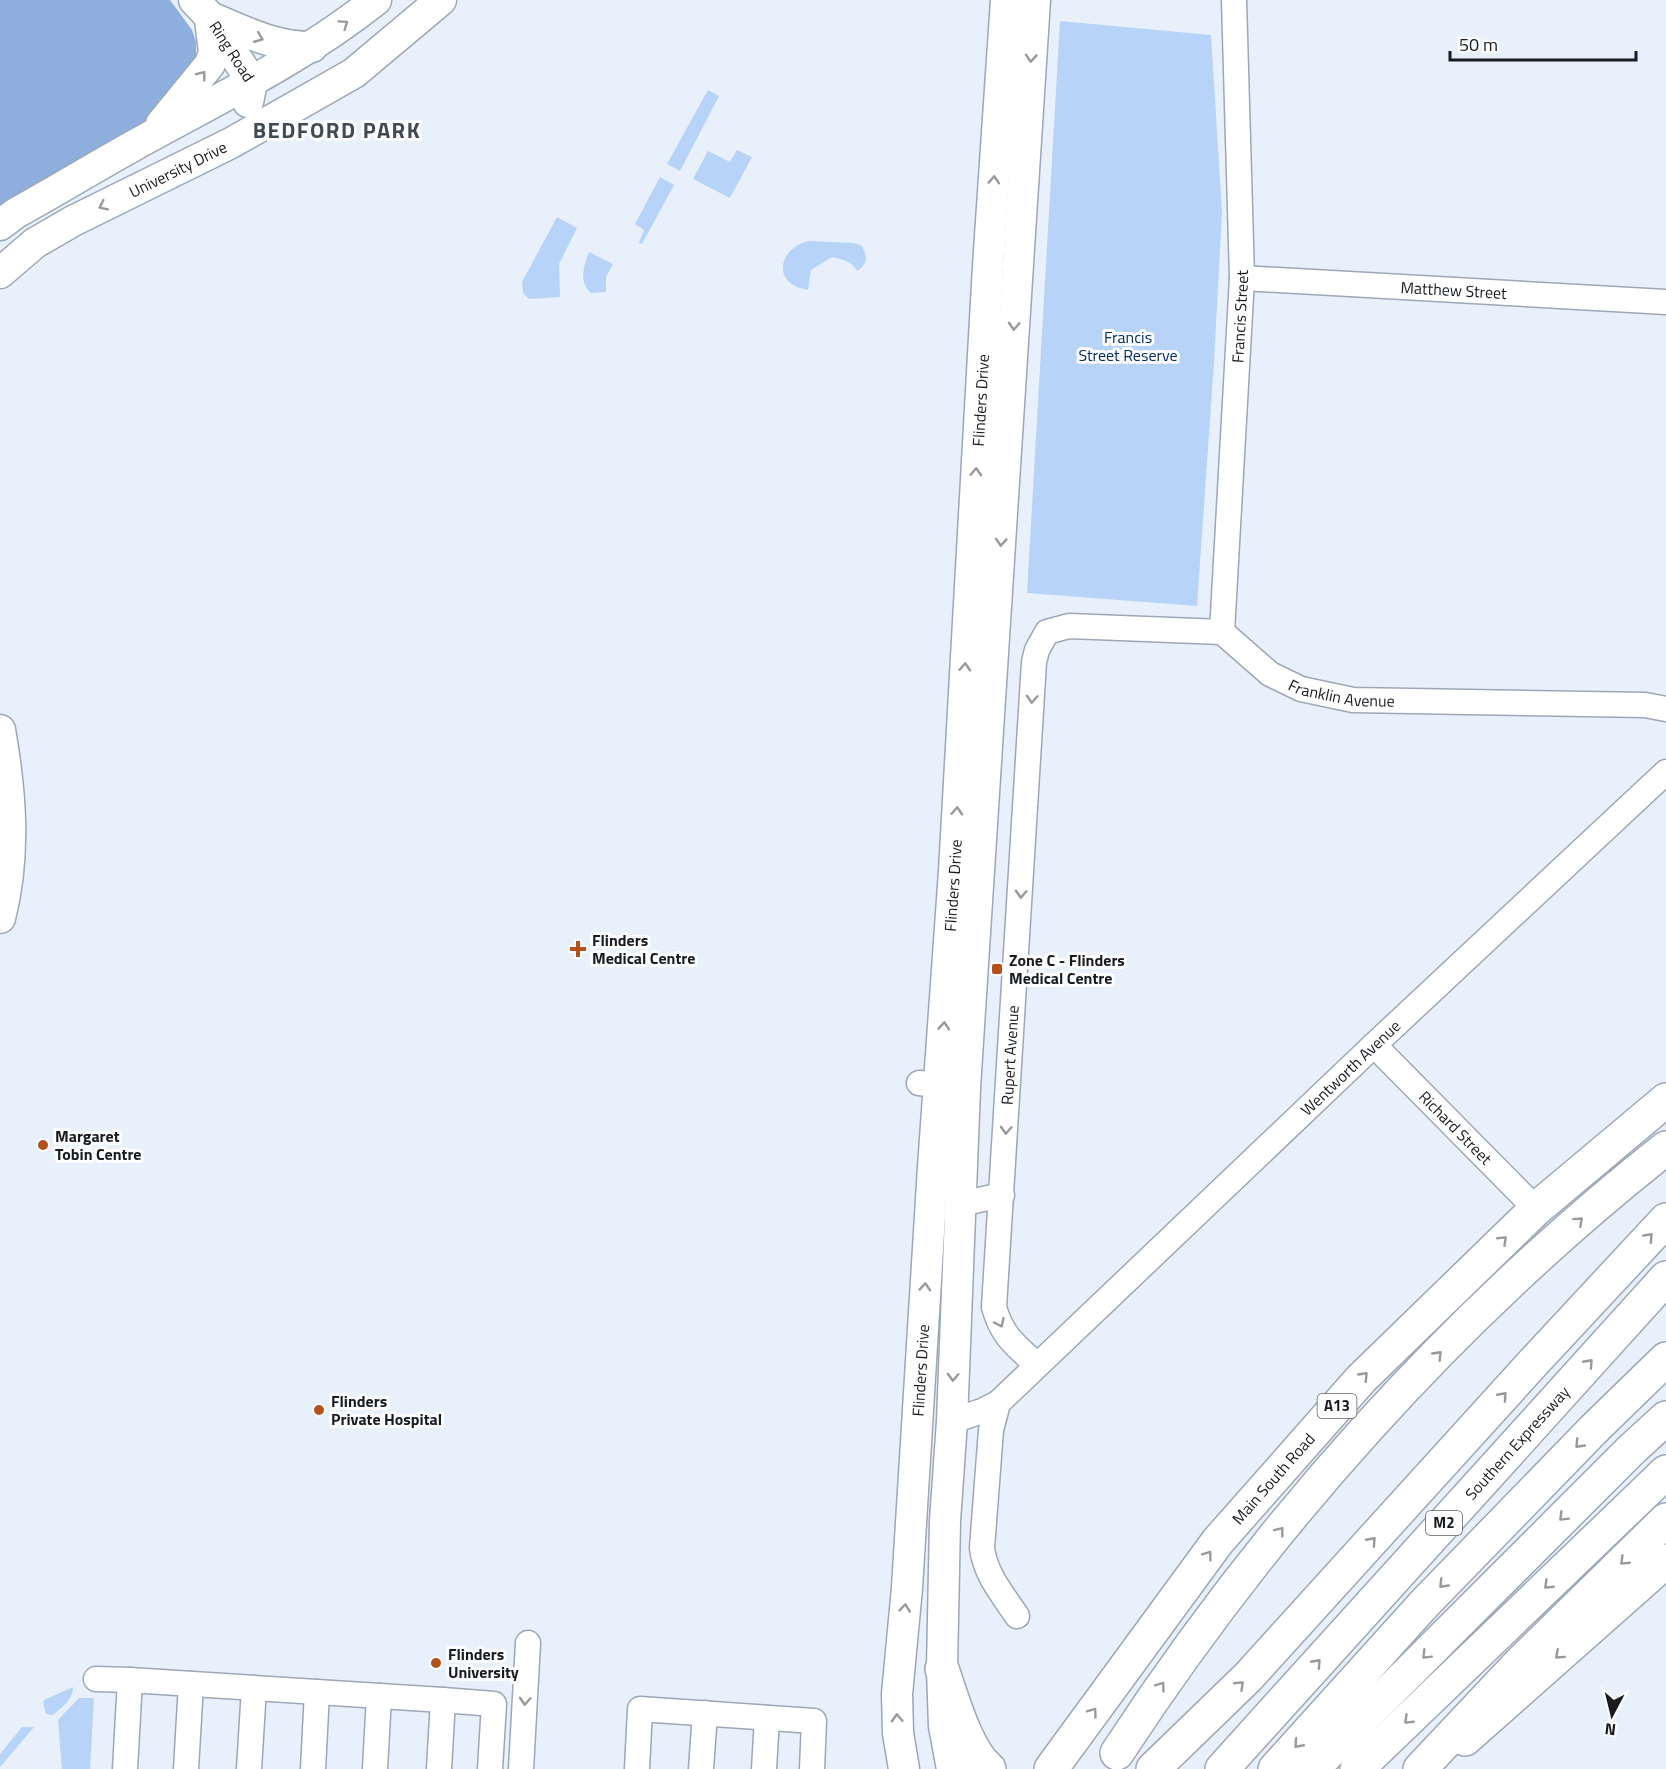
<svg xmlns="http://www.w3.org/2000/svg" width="1666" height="1769" viewBox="0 0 1666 1769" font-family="'Titillium Web',sans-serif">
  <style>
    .green { fill: #b7d3f8 }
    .forest { fill: #8eafde }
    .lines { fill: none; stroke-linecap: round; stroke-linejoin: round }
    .minor-casing { stroke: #9da7b5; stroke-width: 27 }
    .tertiary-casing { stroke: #9da7b5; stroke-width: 33 }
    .trunk-casing { stroke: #9da7b5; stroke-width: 36 }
    .motorway-casing { stroke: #9da7b5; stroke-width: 36 }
    .minor { stroke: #fff; stroke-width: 24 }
    .tertiary { stroke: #fff; stroke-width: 30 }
    .trunk { stroke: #fff; stroke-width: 33 }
    .motorway { stroke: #fff; stroke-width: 33 }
    .oneway { stroke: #97999b }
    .poi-dot { fill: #b4511b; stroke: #fdfdfd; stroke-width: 2 }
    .labels { text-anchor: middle; stroke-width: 6; stroke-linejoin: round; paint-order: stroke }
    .shield { fill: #fdfdfd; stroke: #5d6063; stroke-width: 1.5 }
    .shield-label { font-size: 15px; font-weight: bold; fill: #181c21 }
    .street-label { font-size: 16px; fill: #181c21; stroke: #fdfdfd }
    .park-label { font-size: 16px; fill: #022f66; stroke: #fdfdfd }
    .poi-label { font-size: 16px; font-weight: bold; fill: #181c21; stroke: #fdfdfd; text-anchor: start }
    .district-label { font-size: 22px; font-weight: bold; letter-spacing: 1.5px; fill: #404955; stroke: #fdfdfd }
  </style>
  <rect width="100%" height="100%" fill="#e8f0fc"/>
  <g class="green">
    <path d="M1060,21L1211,35L1222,212L1214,362L1197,606L1027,593Z"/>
    <path d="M708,90L719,96L680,171L667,164Z"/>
    <path d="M737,150L752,157L730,198L693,179L708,151L730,162Z"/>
    <path d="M660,177L674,185L642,244L639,243L644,230L635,224Z"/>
    <path d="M557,217L577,228L559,264L560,297L529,299L523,293L522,282Z"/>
    <path d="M808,241L853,243L861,245C868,256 868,264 857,271C852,261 843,260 832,257L811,270L808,290C772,284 777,250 808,241Z"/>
    <path d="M589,252L613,264L606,277V292L591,293C578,281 584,266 589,252Z"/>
    <path d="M73,1687C73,1700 62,1707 53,1715L46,1714L43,1702L46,1699Z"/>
    <path d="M79,1698H94L90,1769H62L58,1720Z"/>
    <path d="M22,1727H34L0,1767V1754Z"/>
  </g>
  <path class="forest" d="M0,0H170L192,30L196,42V58L151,136L0,225Z"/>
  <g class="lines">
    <g class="minor-casing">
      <g id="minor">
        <path id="s1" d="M1242,278L1666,302"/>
        <path id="s2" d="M1222,632L1242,278L1234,0"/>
        <path id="s3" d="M1374,1045L1536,1209"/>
        <path d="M919,1083L957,1087"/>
        <path d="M960,1204L1002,1195"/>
        <path id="s4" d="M1037,1365C1015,1345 1002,1336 994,1307L1034,662L1037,650L1047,632L1069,626L1222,632L1270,674L1301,689L1353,700L1645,705L1666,709"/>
        <path d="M952,1421L982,1411L998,1403"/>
        <path id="s5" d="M1017,1616C1003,1595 985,1574 982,1548L991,1430L998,1403L1374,1045L1666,772"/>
        <path d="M96,1679L130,1680"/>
        <path d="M443,1700L494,1704L490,1769"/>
        <path d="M125,1769L130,1680L443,1700L439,1769"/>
        <path d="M186,1769L191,1684"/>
        <path d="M249,1769L254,1688"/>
        <path d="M313,1769L317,1692"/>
        <path d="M375,1769L379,1696"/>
        <path d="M521,1769L528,1643"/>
        <path d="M637,1769L640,1709L814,1721L812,1769"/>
        <path d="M701,1769L705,1713"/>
        <path d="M764,1769L767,1718"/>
      </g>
    </g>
    <g class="tertiary-casing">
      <g id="tertiary">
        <path id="s6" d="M194,0L210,17L252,82L248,102"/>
        <path d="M210,17C244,31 273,47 312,47"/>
        <path d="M161,124L210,64L214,52L210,20"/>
        <path d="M0,225L16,213C61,188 105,161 151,136C228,94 307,55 376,0"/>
        <path id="s7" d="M0,273L35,243L73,221L231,143L354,73L441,0"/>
        <path d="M0,730C11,792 16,856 0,918"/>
        <path id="s8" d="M904,1769L898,1733L897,1694L907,1588L933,1167L954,871L988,266L1006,0"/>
        <path d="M952,1769L944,1726L942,1669L945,1521L952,1421L965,1088L1035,0"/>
      </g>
    </g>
    <g class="trunk-casing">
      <g id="trunk">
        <path d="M942,1669C952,1697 966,1750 989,1769"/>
        <path d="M1465,1739L1666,1561"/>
        <path id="s9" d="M1051,1769L1218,1541L1361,1379L1536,1209L1666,1100"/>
      </g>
    </g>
    <g class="motorway-casing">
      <g id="motorway">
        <path d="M1117,1753C1266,1525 1452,1317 1666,1148"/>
        <path d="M1153,1769L1248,1677L1532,1364L1666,1220"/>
        <path id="s10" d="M1222,1769L1666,1278"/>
        <path d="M1275,1769L1424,1604L1594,1429L1666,1359"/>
        <path d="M1312,1769L1631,1450L1666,1418"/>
        <path d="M1357,1769L1666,1472"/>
        <path d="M1420,1769L1518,1665L1666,1520"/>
      </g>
    </g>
    <use href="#minor" class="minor"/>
    <use href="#tertiary" class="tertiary"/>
    <use href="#trunk" class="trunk"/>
    <use href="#motorway" class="motorway"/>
  </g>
  <defs><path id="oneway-chevron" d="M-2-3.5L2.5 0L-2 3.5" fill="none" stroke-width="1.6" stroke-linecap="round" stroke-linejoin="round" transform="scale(1.5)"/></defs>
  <g class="oneway">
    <use href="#oneway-chevron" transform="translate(344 24) rotate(-35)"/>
    <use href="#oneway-chevron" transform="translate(259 38) rotate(22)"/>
    <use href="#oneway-chevron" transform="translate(1031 58) rotate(94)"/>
    <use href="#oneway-chevron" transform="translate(202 75) rotate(-52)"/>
    <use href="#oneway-chevron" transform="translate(994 180) rotate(-86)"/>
    <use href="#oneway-chevron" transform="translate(103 206) rotate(154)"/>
    <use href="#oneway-chevron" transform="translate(1014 326) rotate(93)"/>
    <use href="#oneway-chevron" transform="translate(976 472) rotate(-87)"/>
    <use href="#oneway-chevron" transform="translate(1001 542) rotate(94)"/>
    <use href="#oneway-chevron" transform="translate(965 667) rotate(-87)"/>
    <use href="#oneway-chevron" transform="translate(1032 699) rotate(93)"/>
    <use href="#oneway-chevron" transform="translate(957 811) rotate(-87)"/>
    <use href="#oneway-chevron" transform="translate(1021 894) rotate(93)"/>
    <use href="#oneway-chevron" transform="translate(944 1026) rotate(-86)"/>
    <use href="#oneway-chevron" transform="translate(1006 1130) rotate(93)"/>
    <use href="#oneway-chevron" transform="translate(1579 1221) rotate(-42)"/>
    <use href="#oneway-chevron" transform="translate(1649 1237) rotate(-47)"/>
    <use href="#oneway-chevron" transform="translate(1503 1240) rotate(-44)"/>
    <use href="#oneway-chevron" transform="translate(925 1287) rotate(-86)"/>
    <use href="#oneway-chevron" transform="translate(1000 1323) rotate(65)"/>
    <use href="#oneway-chevron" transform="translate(1438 1355) rotate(-46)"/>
    <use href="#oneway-chevron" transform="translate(1589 1363) rotate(-48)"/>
    <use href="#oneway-chevron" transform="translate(1364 1376) rotate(-46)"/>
    <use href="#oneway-chevron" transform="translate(953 1377) rotate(92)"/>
    <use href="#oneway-chevron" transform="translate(1503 1396) rotate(-48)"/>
    <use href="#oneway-chevron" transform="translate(1579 1444) rotate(134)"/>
    <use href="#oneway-chevron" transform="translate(1563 1517) rotate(135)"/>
    <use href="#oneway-chevron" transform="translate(1280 1531) rotate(-52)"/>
    <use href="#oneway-chevron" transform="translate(1372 1541) rotate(-48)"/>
    <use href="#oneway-chevron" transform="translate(1208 1555) rotate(-54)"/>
    <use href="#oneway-chevron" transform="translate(1624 1561) rotate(136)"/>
    <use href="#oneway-chevron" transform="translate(1443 1584) rotate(134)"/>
    <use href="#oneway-chevron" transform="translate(1548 1585) rotate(136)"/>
    <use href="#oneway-chevron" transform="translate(905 1608) rotate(-84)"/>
    <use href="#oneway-chevron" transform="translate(1426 1655) rotate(135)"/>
    <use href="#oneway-chevron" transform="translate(1559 1655) rotate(138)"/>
    <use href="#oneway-chevron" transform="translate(1317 1663) rotate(-48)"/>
    <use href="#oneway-chevron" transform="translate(1240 1685) rotate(-44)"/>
    <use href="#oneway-chevron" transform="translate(1161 1686) rotate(-54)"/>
    <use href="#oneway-chevron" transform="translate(525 1701) rotate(93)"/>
    <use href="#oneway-chevron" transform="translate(1093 1712) rotate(-54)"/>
    <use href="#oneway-chevron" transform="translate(897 1718) rotate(-92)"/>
    <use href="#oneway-chevron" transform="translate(1408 1720) rotate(136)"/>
    <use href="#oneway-chevron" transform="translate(1298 1744) rotate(132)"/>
  </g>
  <g class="poi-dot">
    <path d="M575 940h6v6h6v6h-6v6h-6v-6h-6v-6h6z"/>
    <rect x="991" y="963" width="12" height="12" rx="3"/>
    <circle cx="43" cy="1145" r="6"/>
    <circle cx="319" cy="1410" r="6"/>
    <circle cx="436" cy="1663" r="6"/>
  </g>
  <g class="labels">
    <g class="shield">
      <rect x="1317.5" y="1394" width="39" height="24" rx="4.5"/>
      <rect x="1426" y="1511" width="36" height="24" rx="4.5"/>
    </g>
    <g class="shield-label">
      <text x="1337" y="1411">A13</text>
      <text x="1444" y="1528">M2</text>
    </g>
    <g class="street-label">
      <text dy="6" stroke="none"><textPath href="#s6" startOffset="64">Ring Road</textPath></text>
      <text dy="6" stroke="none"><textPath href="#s7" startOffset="207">University Drive</textPath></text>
      <text dy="6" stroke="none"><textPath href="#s1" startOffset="212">Matthew Street</textPath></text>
      <text dy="6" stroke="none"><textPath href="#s2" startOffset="316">Francis Street</textPath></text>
      <text dy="6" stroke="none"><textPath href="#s8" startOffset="1372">Flinders Drive</textPath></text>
      <text dy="6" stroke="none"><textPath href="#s4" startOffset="1068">Franklin Avenue</textPath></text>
      <text dy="6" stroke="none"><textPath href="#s8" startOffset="886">Flinders Drive</textPath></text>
      <text dy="6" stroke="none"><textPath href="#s4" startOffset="326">Rupert Avenue</textPath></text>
      <text dy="6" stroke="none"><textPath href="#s5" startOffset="710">Wentworth Avenue</textPath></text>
      <text dy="6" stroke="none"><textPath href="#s3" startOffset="116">Richard Street</textPath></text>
      <text dy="6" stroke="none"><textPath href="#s8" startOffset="400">Flinders Drive</textPath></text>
      <text dy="6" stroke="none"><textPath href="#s10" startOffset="440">Southern Expressway</textPath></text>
      <text dy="6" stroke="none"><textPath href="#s9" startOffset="366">Main South Road</textPath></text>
    </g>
    <g class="park-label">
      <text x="1128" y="343">Francis<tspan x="1128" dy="18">Street Reserve</tspan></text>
    </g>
    <g class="poi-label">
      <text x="592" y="946">Flinders<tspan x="592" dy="18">Medical Centre</tspan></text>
      <text x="1009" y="966">Zone C - Flinders<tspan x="1009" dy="18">Medical Centre</tspan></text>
      <text x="55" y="1142">Margaret<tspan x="55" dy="18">Tobin Centre</tspan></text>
      <text x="331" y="1407">Flinders<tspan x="331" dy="18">Private Hospital</tspan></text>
      <text x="448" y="1660">Flinders<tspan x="448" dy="18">University</tspan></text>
    </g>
    <g class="district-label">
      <text x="337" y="138">BEDFORD PARK</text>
    </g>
  </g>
  <g transform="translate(1612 1715) rotate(187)" stroke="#fdfdfd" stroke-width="4.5" paint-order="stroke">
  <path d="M0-4.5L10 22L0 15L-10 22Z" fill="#181c21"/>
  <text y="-9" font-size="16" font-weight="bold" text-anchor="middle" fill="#181c21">N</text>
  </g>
  <path d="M1450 51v9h186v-9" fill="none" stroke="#181c21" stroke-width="3"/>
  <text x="1459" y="51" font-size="18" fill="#181c21" stroke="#fdfdfd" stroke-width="4.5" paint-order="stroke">50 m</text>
</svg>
